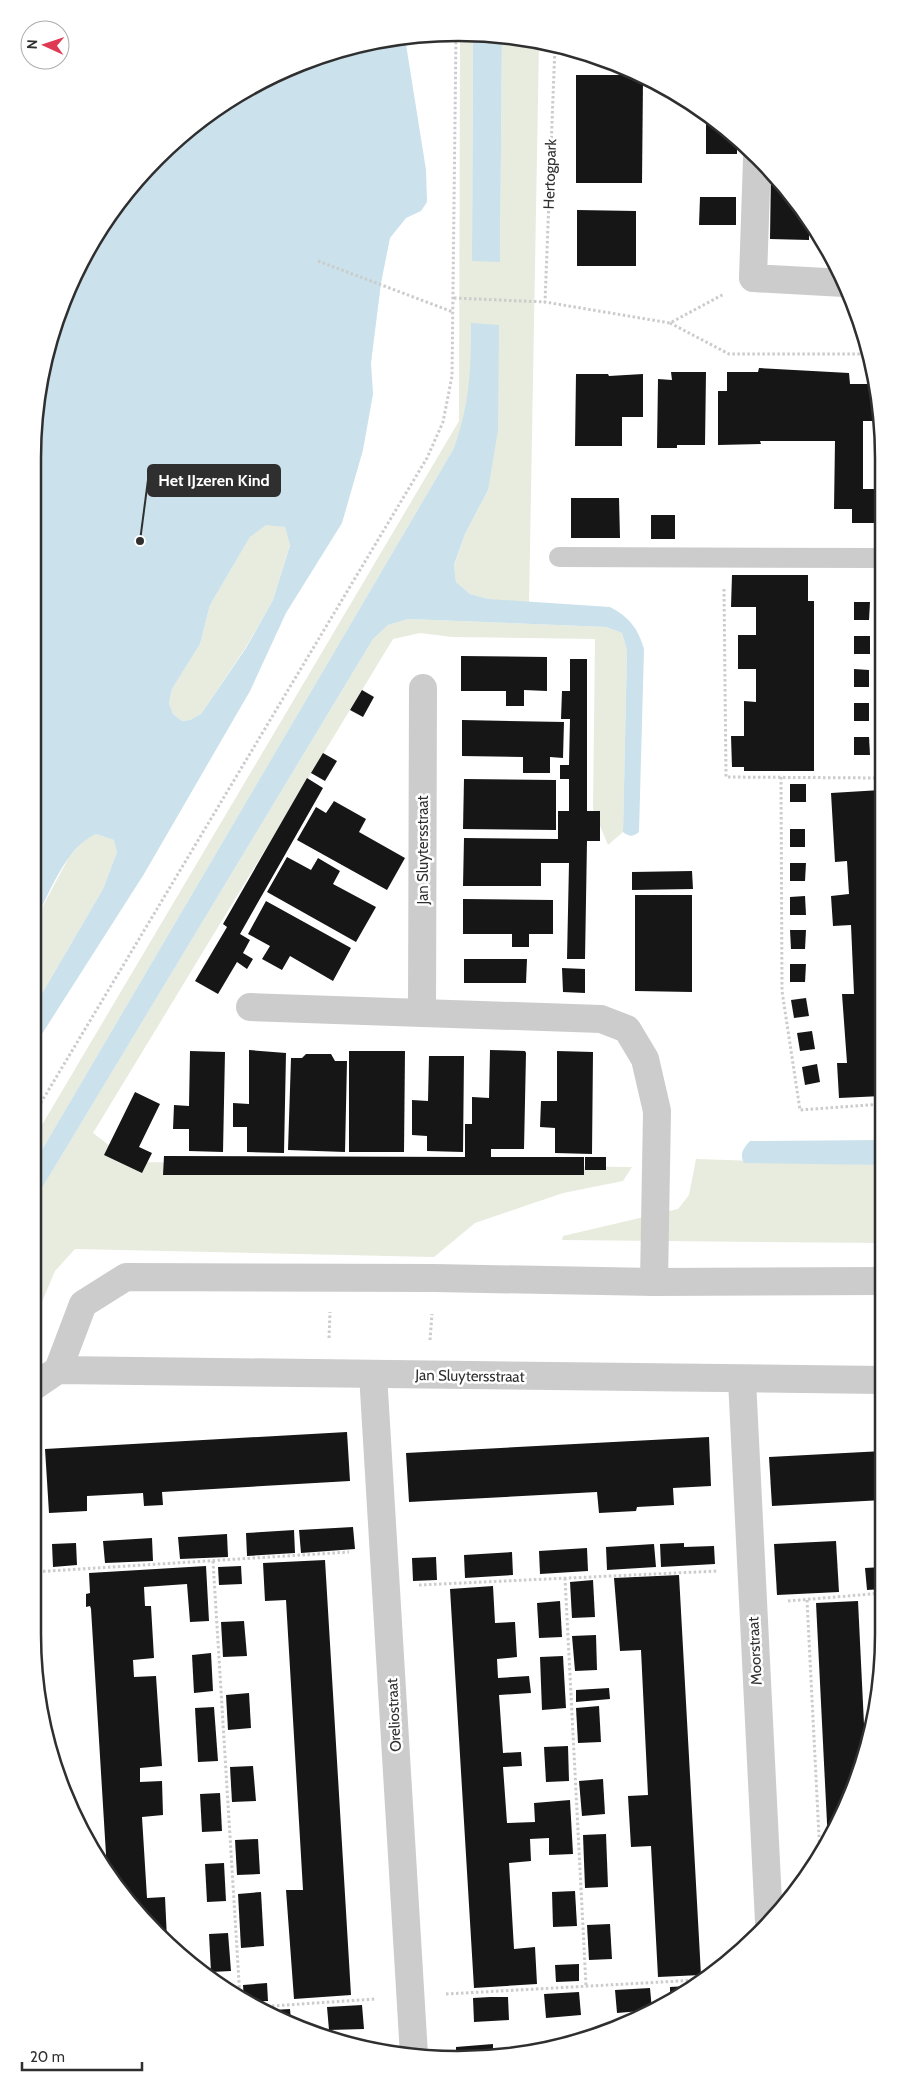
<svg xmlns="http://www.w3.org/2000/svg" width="916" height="2092" viewBox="0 0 916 2092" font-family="Cabin,sans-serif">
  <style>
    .green { fill: #e7ecde }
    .water { fill: #cbe1eb; fill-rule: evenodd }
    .building { fill: #161616 }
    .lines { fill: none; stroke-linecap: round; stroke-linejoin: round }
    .path { stroke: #ccc; stroke-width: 3; stroke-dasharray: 2.5 2.5; stroke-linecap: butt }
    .service { stroke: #ccc; stroke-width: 20 }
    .minor { stroke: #ccc; stroke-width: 28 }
    .labels { text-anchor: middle; stroke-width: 5; stroke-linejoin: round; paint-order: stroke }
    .street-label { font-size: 15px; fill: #2f2f2f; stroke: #fff }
    .rim { fill: none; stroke: #2f2f2f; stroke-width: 2.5 }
    .leader { fill: none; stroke: #2f2f2f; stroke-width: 2 }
    .callout-dot { fill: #2f2f2f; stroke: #fff; stroke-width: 2 }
    .callout { fill: #2f2f2f; stroke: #2f2f2f; stroke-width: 2 }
    .callout-label { font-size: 16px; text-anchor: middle; font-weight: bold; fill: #fff }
  </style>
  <rect width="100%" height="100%" fill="#fff"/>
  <g class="green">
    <path d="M460,34L473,35L472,261H500L502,36L539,42L529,604L489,599L470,594L456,582L454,566L465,534L488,490L471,323V375L466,415L454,448L33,1165V1140L459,421Z"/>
    <path d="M266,524L285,527L290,544L273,600L246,647L201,714L190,720L182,721L173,714L169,703L172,689L200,644L210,605L250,537Z"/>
    <path d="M408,619L606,627L622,633L627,650L623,832L608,845L593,809L595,639L452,637L420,633L393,639L93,1133L131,1162L632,1167L623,1181L563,1193L475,1223L434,1257L75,1249L55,1271L33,1323V1203L373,639L388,625Z"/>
    <path d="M96,834L115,840L117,852L103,889L33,1009V925L69,857L86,838Z"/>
    <path d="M696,1159L882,1165V1243L562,1240L563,1236L678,1209L689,1195Z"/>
  </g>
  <g class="water">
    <path d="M473,35L502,36L500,262L472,261Z"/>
    <path d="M405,38L426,170L427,202L421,211L406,218L390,238L381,283L371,363L373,394L363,450L342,523L286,613L250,691L144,874L33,1048V1009L103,889L117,852L114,840L96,834C65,847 48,897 33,925V458L55,321L90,245L138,177L199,120L270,76L348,47ZM266,525L285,527L290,545L273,600L246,648L201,714L190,720L182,721L173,714L169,703L172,689L200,644L210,605L250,537Z"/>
    <path d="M471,323L499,325L498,430L488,490L465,534L454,565L456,582L470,594L489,599L610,607C629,617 638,628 644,649L639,832C632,837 630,837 623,832L627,650L622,633L606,627L408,619L388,625L373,639L33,1203V1165L454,448C470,402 471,372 471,323Z"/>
    <path d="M882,1140V1165L744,1163C739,1153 744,1148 750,1141Z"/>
  </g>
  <g class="building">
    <path d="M576,75H636L643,79L642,183H576Z"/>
    <path d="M706,114L737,142V154H706Z"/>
    <path d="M771,171L778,178L809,224V240L770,239Z"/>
    <path d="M700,197H736V225H699Z"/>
    <path d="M577,210L636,211V266H577Z"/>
    <path d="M759,368L849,373L850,384H874L880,402V421H863V489H880V523H852V509H834L835,441H760L761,444L718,445V391H727V372H758Z"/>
    <path d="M671,372H706L705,445H677V448H657L658,379L672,380Z"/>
    <path d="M576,374H608L609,376L643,374V417H622V446H575Z"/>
    <path d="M571,498H619L620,538H571Z"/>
    <rect x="651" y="515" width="24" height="24"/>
    <path d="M732,575H808V601H814V771H744V767H732L731,736H744V701L756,702V669H738V635H756V607H731Z"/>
    <path d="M854,602H870L869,620H854Z"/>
    <rect x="854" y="636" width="16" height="18"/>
    <path d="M461,656L547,657V691L524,690V706H506V691H461Z"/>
    <path d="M570,659H587V811H600V841H587L585,959H567L569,863H541V886H463L464,838L558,839V811H569V779H560V765H569L570,719H561L562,691H570Z"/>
    <path d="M854,669L869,670V687H854Z"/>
    <path d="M362,690L374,697L363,717L350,710Z"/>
    <rect x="854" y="703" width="15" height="18"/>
    <path d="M462,720L564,722L563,758L550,757V773H523V757L462,756Z"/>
    <path d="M854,737H869L870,755H854Z"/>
    <path d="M323,753L337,761L325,781L311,773Z"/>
    <path d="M307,778L323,788L240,934L250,940L243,953L253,959L247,969L237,962L218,994L195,981L227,927L223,924Z"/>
    <path d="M464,779L556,780V830L463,829Z"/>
    <rect x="790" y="784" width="16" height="18"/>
    <path d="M881,790L882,1096L839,1098L837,1063H847L842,994H854L851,925L833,926L831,896L849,894L847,861L835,862L831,793Z"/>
    <path d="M334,801L366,819L359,832L405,858L387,890L297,840L316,807L326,813Z"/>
    <rect x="790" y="829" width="15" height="18"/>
    <path d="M287,857L311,870L318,858L340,871L333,884L376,907L356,942L267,892Z"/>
    <path d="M790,863H806L805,881H790Z"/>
    <path d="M692,871L693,889L632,890V872Z"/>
    <path d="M635,895H692V992L635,991Z"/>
    <path d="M805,896L806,915H790V897Z"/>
    <path d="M463,899L553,900V934H529V947H512V934H463Z"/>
    <path d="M266,901L351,948L333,981L290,956L282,970L262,959L270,946L248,934Z"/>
    <path d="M790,930H806L805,949H791Z"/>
    <path d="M464,959H527L526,983H464Z"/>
    <path d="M790,964H806L805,982H790Z"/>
    <path d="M562,968L585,969V993L563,992Z"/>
    <path d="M806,998L809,1016L794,1018L791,1000Z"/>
    <path d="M812,1031L815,1049L800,1051L797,1033Z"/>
    <path d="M249,1050L286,1053L284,1153L247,1152V1127H233V1103L249,1104Z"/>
    <path d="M490,1050L525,1051L526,1053L524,1149H491V1157H584V1175H163L164,1156L465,1157V1124H472V1097L489,1098Z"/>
    <path d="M190,1051L225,1052L223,1152L189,1151V1129H173L174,1105L189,1106Z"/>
    <path d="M349,1051H405L404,1152H349Z"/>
    <path d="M557,1051L593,1052L592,1154L555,1153V1128L540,1127L541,1101H557Z"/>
    <path d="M306,1054H331L335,1061H347L345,1152L288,1150L291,1058H302Z"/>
    <path d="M429,1056H464L463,1152L427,1151V1136L412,1135V1100L428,1101Z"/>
    <path d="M817,1064L820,1082L805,1085L802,1067Z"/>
    <path d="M135,1092L160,1104L139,1147L152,1153L142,1173L104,1155Z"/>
    <rect x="585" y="1157" width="21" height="13"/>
    <path d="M347,1432L350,1481L162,1492L163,1505L144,1506L143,1493L87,1496V1511L49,1513L45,1449Z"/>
    <path d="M709,1437L711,1486L673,1488L674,1505L637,1507L636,1511L599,1513L597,1492L409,1502L406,1453Z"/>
    <path d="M883,1451V1500L772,1506L769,1457Z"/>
    <path d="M353,1527L355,1549L301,1553L299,1530Z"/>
    <path d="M294,1530L295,1553L247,1556L246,1533Z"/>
    <path d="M227,1534L228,1557L180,1559L178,1537Z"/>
    <path d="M152,1538L153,1561L105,1563L103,1541Z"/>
    <path d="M836,1541L839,1592L777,1595L774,1544Z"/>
    <path d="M76,1543L77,1565L53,1567L52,1544Z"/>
    <path d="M684,1543V1547L714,1546L715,1564L661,1567L660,1544Z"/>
    <path d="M654,1544L656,1567L607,1570L606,1547Z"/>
    <path d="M587,1548L588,1571L540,1574L539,1551Z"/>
    <path d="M512,1552L513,1575L465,1578L464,1555Z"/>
    <path d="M436,1557L437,1580L413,1581L412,1558Z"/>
    <path d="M325,1560L351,1995L294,1999L286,1890H303L286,1600L265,1601L263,1563Z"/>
    <path d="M206,1566L209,1621L190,1622L187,1584L144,1587L145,1606H151L154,1658L133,1660L134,1677L156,1676L162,1766L140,1768V1782L162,1781L163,1815L142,1817L147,1898L165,1897L167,1939L138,1914L107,1871L91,1609L90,1606L86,1607V1594L90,1593L89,1573Z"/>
    <path d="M241,1566L242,1584L219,1585L218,1567Z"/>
    <path d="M883,1567V1589L867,1590L865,1568Z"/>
    <path d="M679,1575L701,1975L658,1977L651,1846L631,1847L628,1796L648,1795L641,1650L620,1651L614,1578Z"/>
    <path d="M593,1580L595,1617L572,1618L570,1582Z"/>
    <path d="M493,1586L495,1623L515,1622L517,1657L497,1659L498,1678L529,1676L531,1693L499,1695L503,1753L521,1752L522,1766L503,1767L507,1823L535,1822L534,1803L570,1800L573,1854L549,1855V1838L530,1839L531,1861L509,1863L514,1949L535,1947L537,1984L474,1988L450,1589Z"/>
    <path d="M560,1601L562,1637L539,1638L537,1603Z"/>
    <path d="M858,1601L865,1745L861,1771L828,1843L816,1603Z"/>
    <path d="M244,1621L247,1656L223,1657L221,1622Z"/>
    <path d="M596,1635L597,1670L575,1671L572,1636Z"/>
    <path d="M211,1653L213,1691L194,1693L192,1655Z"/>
    <path d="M563,1656L566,1708L542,1710L540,1657Z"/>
    <path d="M609,1688L610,1699L576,1702V1690Z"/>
    <path d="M249,1693L251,1728L228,1730L226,1695Z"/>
    <path d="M599,1706L601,1742L578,1743L576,1708Z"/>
    <path d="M214,1707L218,1761L198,1762L195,1708Z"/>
    <path d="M568,1746L569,1781L546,1782L544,1747Z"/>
    <path d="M253,1766L256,1801L232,1802L230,1767Z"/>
    <path d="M603,1779L605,1814L582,1816L579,1781Z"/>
    <path d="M220,1793L222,1831L202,1832L200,1794Z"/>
    <path d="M606,1834L608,1887L585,1888L583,1835Z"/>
    <path d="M258,1839L260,1874L237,1875L235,1840Z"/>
    <path d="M224,1863L226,1901L207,1902L205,1864Z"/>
    <path d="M575,1891L577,1926L553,1927L552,1892Z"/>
    <path d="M261,1892L264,1946L241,1948L238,1894Z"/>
    <path d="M610,1924L612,1959L589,1960L587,1925Z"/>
    <path d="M228,1933L231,1971L211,1972L209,1934Z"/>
    <path d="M579,1964V1981L556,1982L555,1965Z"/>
    <path d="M267,1983L268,2001L244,2002L243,1985Z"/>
    <path d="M687,1986V1989L670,2003V1987Z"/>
    <path d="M650,1988L652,2010L617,2013L615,1990Z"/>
    <path d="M579,1992L581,2015L546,2018L544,1994Z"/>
    <path d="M490,1997H508L509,2020L474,2022L473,1998Z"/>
    <path d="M362,2005L364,2029L329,2030L327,2007Z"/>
    <path d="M290,2009L291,2020L267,2011L273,2010Z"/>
    <path d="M493,2044V2056L456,2059V2047Z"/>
  </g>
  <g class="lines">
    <g class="path">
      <path d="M555,46L545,302L670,323L724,294"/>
      <path d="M318,261L453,312"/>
      <path d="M454,298L545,302"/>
      <path d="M670,323L729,354H865"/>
      <path d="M724,589L726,777L881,778"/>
      <path d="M781,777L782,991L800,1110L882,1104"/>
      <path d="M877,778L880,589"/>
      <path d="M33,1116L427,458L443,422L452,376L456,34"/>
      <path d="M329,1338L330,1312"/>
      <path d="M430,1340L432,1314"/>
      <path d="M213,1561L240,1998"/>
      <path d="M33,1572L349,1552"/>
      <path d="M565,1578L586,1986"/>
      <path d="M419,1585L718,1571"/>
      <path d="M807,1600L820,1856"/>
      <path d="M788,1601L883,1593"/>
      <path d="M446,1994L698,1980"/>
      <path d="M257,2007L375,1999"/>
    </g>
    <path class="service" d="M559,557L880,558"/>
    <g class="minor">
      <path d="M757,159L753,278L844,283"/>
      <path d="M250,1007L601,1019L627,1029L645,1059L657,1111L654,1282"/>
      <path d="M422,1013L423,688"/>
      <path d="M58,1370L83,1304L126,1277L434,1278L654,1282L882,1281"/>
      <path d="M373,1374L414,2055"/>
      <path d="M742,1380L769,1922"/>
      <path d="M33,1387L58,1370L883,1380"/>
    </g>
  </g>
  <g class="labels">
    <g class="street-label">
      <text transform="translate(550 174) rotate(-88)" y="5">Hertogpark</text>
      <text transform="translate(423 850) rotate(-90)" y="5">Jan Sluytersstraat</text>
      <text transform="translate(470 1376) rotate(1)" y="5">Jan Sluytersstraat</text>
      <text transform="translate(755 1651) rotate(-93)" y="5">Moorstraat</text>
      <text transform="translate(394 1715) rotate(-93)" y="5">Oreliostraat</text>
    </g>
  </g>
  <path d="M0 0H916V2092H0ZM458 41H458A417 417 0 0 1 875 458V1634A417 417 0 0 1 458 2051H458A417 417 0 0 1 41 1634V458A417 417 0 0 1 458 41Z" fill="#fff" fill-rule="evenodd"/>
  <path class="rim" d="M458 41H458A417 417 0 0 1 875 458V1634A417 417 0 0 1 458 2051H458A417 417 0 0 1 41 1634V458A417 417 0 0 1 458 41Z"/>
  <path class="leader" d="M140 541L148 480"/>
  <circle class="callout-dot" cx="140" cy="541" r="5"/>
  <rect class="callout" x="148" y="465" width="132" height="31" rx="5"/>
  <g class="callout-label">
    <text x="214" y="486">Het IJzeren Kind</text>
  </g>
  <g transform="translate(45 45) rotate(273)"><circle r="24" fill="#ffffff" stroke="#acacac"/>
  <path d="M0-4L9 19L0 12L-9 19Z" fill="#de3a54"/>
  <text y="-8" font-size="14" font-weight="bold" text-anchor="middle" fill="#2f2f2f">N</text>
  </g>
  <path d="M22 2062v8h120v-8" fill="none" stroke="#2f2f2f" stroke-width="2.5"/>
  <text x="30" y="2062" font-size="15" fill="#2f2f2f" stroke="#ffffff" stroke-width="4" paint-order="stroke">20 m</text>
</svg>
